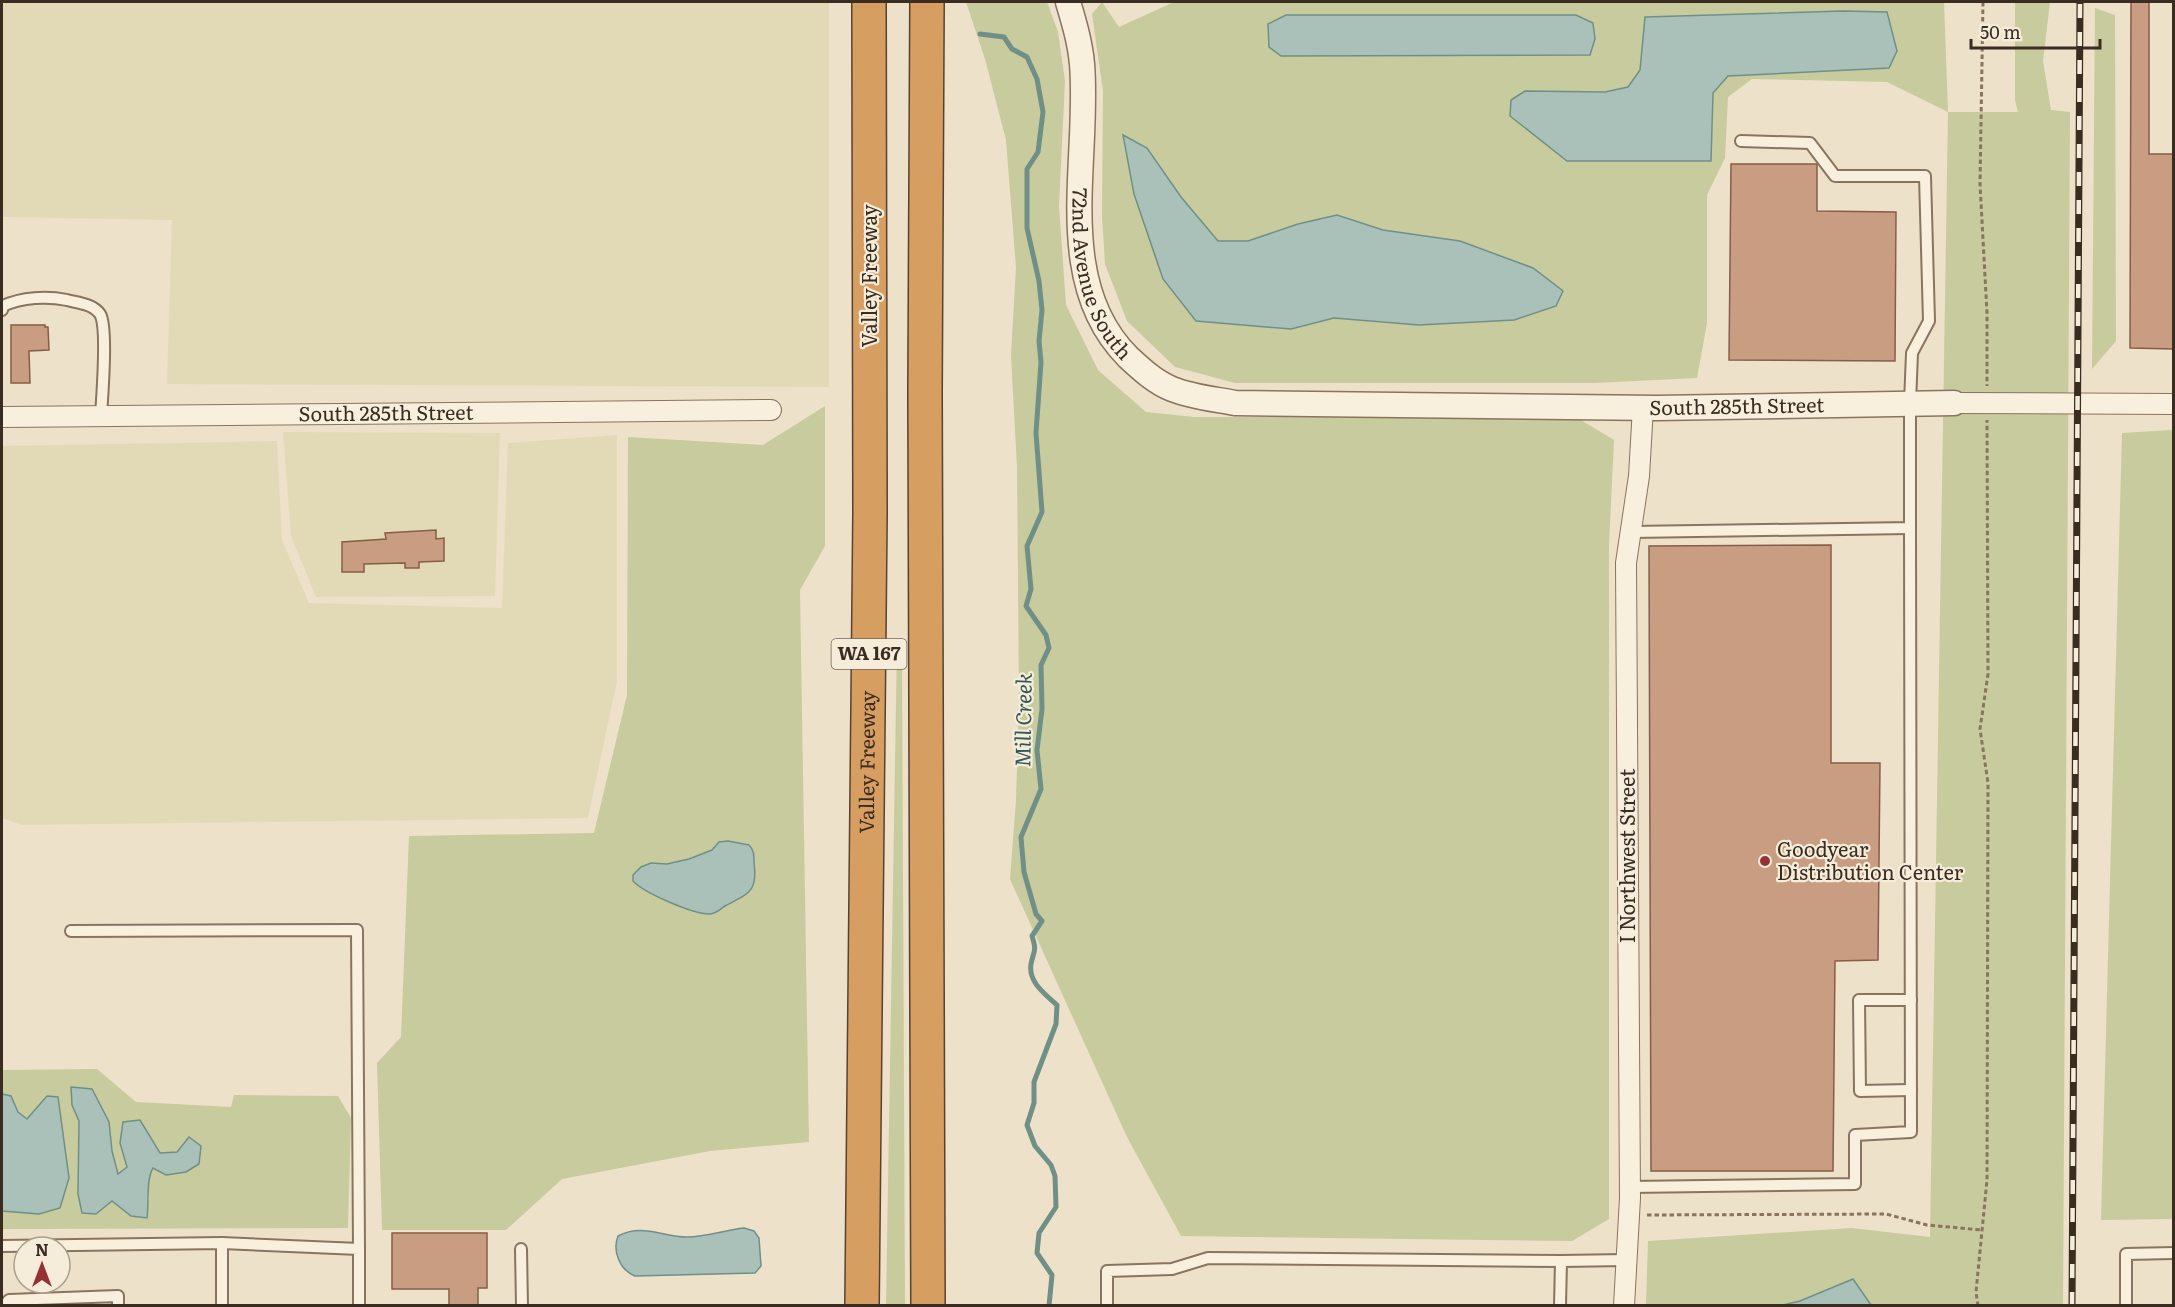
<svg xmlns="http://www.w3.org/2000/svg" width="2175" height="1307" viewBox="0 0 2175 1307" font-family="Literata,serif">
  <style>
    .farmland { fill: #e2dab7 }
    .green { fill: #c7cb9d; fill-rule: evenodd }
    .water { fill: #aac1ba; stroke: #709087; stroke-width: 1.5 }
    .lines { fill: none; stroke-linecap: round; stroke-linejoin: round }
    .stream { stroke: #709087; stroke-width: 5 }
    .building { fill: #c99d81; stroke: #875d46; stroke-width: 1.5 }
    .service-casing { stroke: #89745f; stroke-width: 14 }
    .minor-casing { stroke: #89745f; stroke-width: 22 }
    .tertiary-casing { stroke: #89745f; stroke-width: 27 }
    .motorway-casing { stroke: #574232; stroke-width: 36 }
    .path { stroke: #89745f; stroke-width: 3; stroke-dasharray: 4.5 3; stroke-linecap: butt }
    .service { stroke: #f8efdd; stroke-width: 10 }
    .minor { stroke: #f8efdd; stroke-width: 20 }
    .tertiary { stroke: #f8efdd; stroke-width: 24 }
    .motorway { stroke: #d69e60; stroke-width: 33 }
    .rail-casing { stroke: #3a2c21; stroke-width: 7 }
    .rail { stroke: #f5ecd9; stroke-width: 4.5; stroke-dasharray: 14; stroke-linecap: butt }
    .poi-dot { fill: #953136; stroke: #f5ecd9; stroke-width: 2 }
    .labels { text-anchor: middle; stroke-width: 4.5; stroke-linejoin: round; paint-order: stroke }
    .shield { fill: #f5ecd9; stroke: #726658; stroke-width: 1.5 }
    .shield-label { font-size: 18px; font-weight: bold; fill: #3a2c21 }
    .street-label { font-size: 20px; fill: #3a2c21; stroke: #f5ecd9 }
    .poi-label { font-size: 20px; fill: #3a2c21; stroke: #f5ecd9; text-anchor: start }
    .water-label { font-size: 21px; font-style: italic; fill: #325955; stroke: #f5ecd9 }
  </style>
  <rect width="100%" height="100%" fill="#ede1c9"/>
  <g class="farmland">
    <path d="M2,2H829V387L167,384L172,220L2,217Z"/>
    <path d="M283,432L500,433L495,596L316,597L291,536Z"/>
    <path d="M617,435V681L588,818L22,825L2,818V446L277,441L282,540L309,603L502,608L508,443Z"/>
  </g>
  <g class="green">
    <path d="M966,2H1047L1058,32L1065,81L1059,206L1066,305L1098,370L1146,412L1194,417H1576L1614,440L1609,545V1219L1572,1241L1181,1236L1127,1137L1010,879L1016,800L1019,703L1017,467L1011,355L1016,268L1006,140L985,59Z"/>
    <path d="M1102,2L1119,27L1174,2H1944L1948,112H2018L2015,100V2H2050L2043,61L2051,110L2070,112L2063,1305H1646L1648,1241L1852,1228L1930,1237L1948,112L1887,82L1752,79L1728,97L1725,158L1707,195V323L1697,378L1594,383H1235L1175,367L1127,321L1105,264L1102,217L1103,91L1092,14ZM1646,17L1889,68L1728,76L1713,93L1711,161L1605,92L1628,87L1640,70ZM1123,136L1146,148L1181,197L1218,241H1248L1298,224L1337,215L1383,230L1460,241L1533,268L1563,291L1556,306L1514,320L1420,325L1334,318L1291,329L1196,321L1163,279L1134,194Z"/>
    <path d="M2095,8L2115,15L2116,341L2092,369Z"/>
    <path d="M825,406V546L800,590L809,1142L710,1151L562,1179L506,1230H382L377,1063L401,1037L409,836L594,833L627,695L628,437L763,445Z"/>
    <path d="M2173,430V1219L2101,1220L2122,433Z"/>
    <path d="M897,645L902,662L905,1305L886,1306Z"/>
    <path d="M97,1069L136,1102L231,1107L234,1095L338,1096L351,1118L348,1228L2,1229V1211L39,1214L59,1114L58,1097L27,1119L18,1112L11,1096L2,1094V1070ZM140,1120L160,1153L177,1152L189,1137L201,1146L199,1164L154,1168L149,1175V1199L131,1216L112,1201L96,1214L78,1194L79,1121L112,1151L118,1175L128,1167L120,1143L123,1123Z"/>
  </g>
  <g class="water">
    <path d="M1843,11L1887,12L1897,51L1889,68L1728,76L1713,93L1711,161H1567L1510,116L1511,100L1525,91L1605,92L1628,87L1640,70L1645,17Z"/>
    <path d="M1286,15H1576L1593,23L1595,39L1590,55L1281,56L1269,47L1268,24Z"/>
    <path d="M1123,135L1147,148L1181,197L1218,241H1248L1298,224L1337,215L1383,230L1460,241L1533,268L1563,291L1556,306L1514,320L1419,325L1334,318L1291,329L1196,321L1163,279L1134,194Z"/>
    <path d="M728,841L749,845C754,850 754,855 754,862C758,892 749,893 725,906C720,909 716,914 709,914C693,914 644,893 633,881V875L641,867L651,863L667,864L689,859L712,850L719,842Z"/>
    <path d="M71,1087L92,1089L109,1122L112,1151L118,1174L127,1167L120,1143L123,1122L140,1120L160,1153L177,1152L189,1137L201,1146L199,1164L186,1172L166,1175L153,1168C146,1179 149,1204 147,1218L131,1216L112,1201L96,1214L82,1213L78,1194L79,1121L72,1105Z"/>
    <path d="M2,1094L11,1096L18,1112L27,1119L47,1096L58,1097L69,1178L60,1208L39,1214L2,1211Z"/>
    <path d="M744,1228L754,1231L759,1238L761,1266L755,1273L635,1276C620,1270 612,1251 618,1236C642,1223 663,1237 687,1237C706,1237 725,1230 744,1228Z"/>
    <path d="M1853,1279L1871,1305H1783L1800,1301Z"/>
  </g>
  <g class="lines">
    <path class="stream" d="M980,34L1004,37L1012,49L1027,57L1037,79L1043,112L1038,152L1027,169V228L1039,281L1042,310L1039,341L1041,362L1036,433L1042,512L1027,546L1031,589L1026,606L1046,635L1049,648L1041,665L1042,709L1037,750L1041,789L1021,837L1024,872L1036,914L1042,921L1032,936C1037,952 1034,949 1031,964C1028,982 1045,994 1057,1005L1056,1024L1034,1082V1103L1027,1125L1035,1146L1051,1165L1055,1176L1056,1207L1039,1233L1037,1253L1052,1275L1049,1306"/>
  </g>
  <g class="building">
    <path d="M2131,2H2149V154H2174V349L2130,348Z"/>
    <path d="M1731,164H1817V211L1896,212L1895,361L1729,360Z"/>
    <path d="M11,325H45V327H48L49,350L29,351L30,383H11Z"/>
    <path d="M436,530V539L444,538V561L419,562V568H405V563L364,564V572H342V542L386,539L385,533Z"/>
    <path d="M1831,545V763H1880L1878,960L1835,961L1833,1171H1651L1649,546Z"/>
    <path d="M392,1233H487V1288H478V1305H449V1289H392Z"/>
  </g>
  <g class="lines">
    <g class="service-casing">
      <g id="service">
        <path d="M2,310L3,306C22,297 47,296 67,300C79,303 93,304 100,314C108,327 102,398 101,416"/>
        <path d="M1631,532L1910,528V403L1912,353L1929,321L1925,176H1835L1810,143L1741,141"/>
        <path d="M71,931L357,930L359,1249"/>
        <path d="M1911,1000H1859L1860,1091L1911,1090"/>
        <path d="M1630,1187L1855,1184V1135L1911,1132L1910,528"/>
        <path d="M222,1243V1306"/>
        <path d="M2,1246L222,1243L359,1249V1306"/>
        <path d="M521,1249L522,1306"/>
        <path d="M4,1306L9,1300L118,1296V1306"/>
        <path d="M1107,1306V1271L1172,1269L1208,1258L1561,1261"/>
        <path d="M1560,1306L1561,1261L1626,1260"/>
        <path d="M2126,1306V1254L2174,1253"/>
      </g>
    </g>
    <g class="minor-casing">
      <g id="minor">
        <path d="M1954,403L2174,404"/>
        <path id="s1" d="M2,417L771,410"/>
        <path d="M1624,1306L1630,1198L1626,563L1639,476L1643,407"/>
      </g>
    </g>
    <g class="tertiary-casing">
      <g id="tertiary">
        <path id="s2" d="M1068,2C1074,22 1080,42 1082,64C1090,160 1052,281 1128,357C1142,370 1155,382 1172,389C1192,397 1214,399 1235,403L1657,408L1954,403"/>
      </g>
    </g>
    <g class="motorway-casing">
      <g id="motorway">
        <path d="M927,2L925,393L928,1306"/>
        <path id="s3" d="M862,1306L870,514L869,2"/>
      </g>
    </g>
    <g class="path">
      <path d="M1983,2L1980,184L1987,313V386"/>
      <path d="M1647,1215L1886,1214L1927,1225L1982,1230"/>
      <path d="M1978,1306L1976,1292L1987,1180L1988,783L1980,729L1988,674L1987,420"/>
    </g>
    <use href="#service" class="service"/>
    <use href="#minor" class="minor"/>
    <use href="#tertiary" class="tertiary"/>
    <use href="#motorway" class="motorway"/>
    <g class="rail-casing">
      <path id="rail" d="M2072,1306L2080,2"/>
    </g>
    <use href="#rail" class="rail"/>
  </g>
  <circle class="poi-dot" cx="1765" cy="861" r="6"/>
  <g class="labels">
    <rect class="shield" x="831.5" y="639" width="75" height="30" rx="4.5"/>
    <g class="shield-label">
      <text x="869" y="660">WA 167</text>
    </g>
    <g class="street-label">
      <text dy="7" stroke="none"><textPath href="#s2" startOffset="278">72nd Avenue South</textPath></text>
      <text transform="translate(870 276) rotate(-90)" y="7">Valley Freeway</text>
      <text dy="7" stroke="none"><textPath href="#s2" startOffset="990">South 285th Street</textPath></text>
      <text dy="7" stroke="none"><textPath href="#s1" startOffset="384">South 285th Street</textPath></text>
      <text dy="7" stroke="none"><textPath href="#s3" startOffset="544">Valley Freeway</textPath></text>
      <text transform="translate(1628 856) rotate(-90)" y="7">I Northwest Street</text>
    </g>
    <g class="poi-label">
      <text x="1777" y="857">Goodyear<tspan x="1777" dy="23">Distribution Center</tspan></text>
    </g>
    <g class="water-label">
      <text transform="translate(1024 720) rotate(-89)" y="7">Mill Creek</text>
    </g>
  </g>
  <rect width="2175" height="1307" fill="none" stroke="#3a2c21" stroke-width="6"/>
  <g transform="translate(42 1265)"><circle r="28" fill="#f5ecd9" stroke="#aa9f8f" stroke-width="1.5"/>
  <path d="M0-4.5L10 22L0 15L-10 22Z" fill="#953136"/>
  <text y="-9" font-size="16" font-weight="bold" text-anchor="middle" fill="#3a2c21">N</text>
  </g>
  <path d="M1971 39v9h129v-9" fill="none" stroke="#3a2c21" stroke-width="3"/>
  <text x="1980" y="39" font-size="18" fill="#3a2c21" stroke="#f5ecd9" stroke-width="4.5" paint-order="stroke">50 m</text>
</svg>
